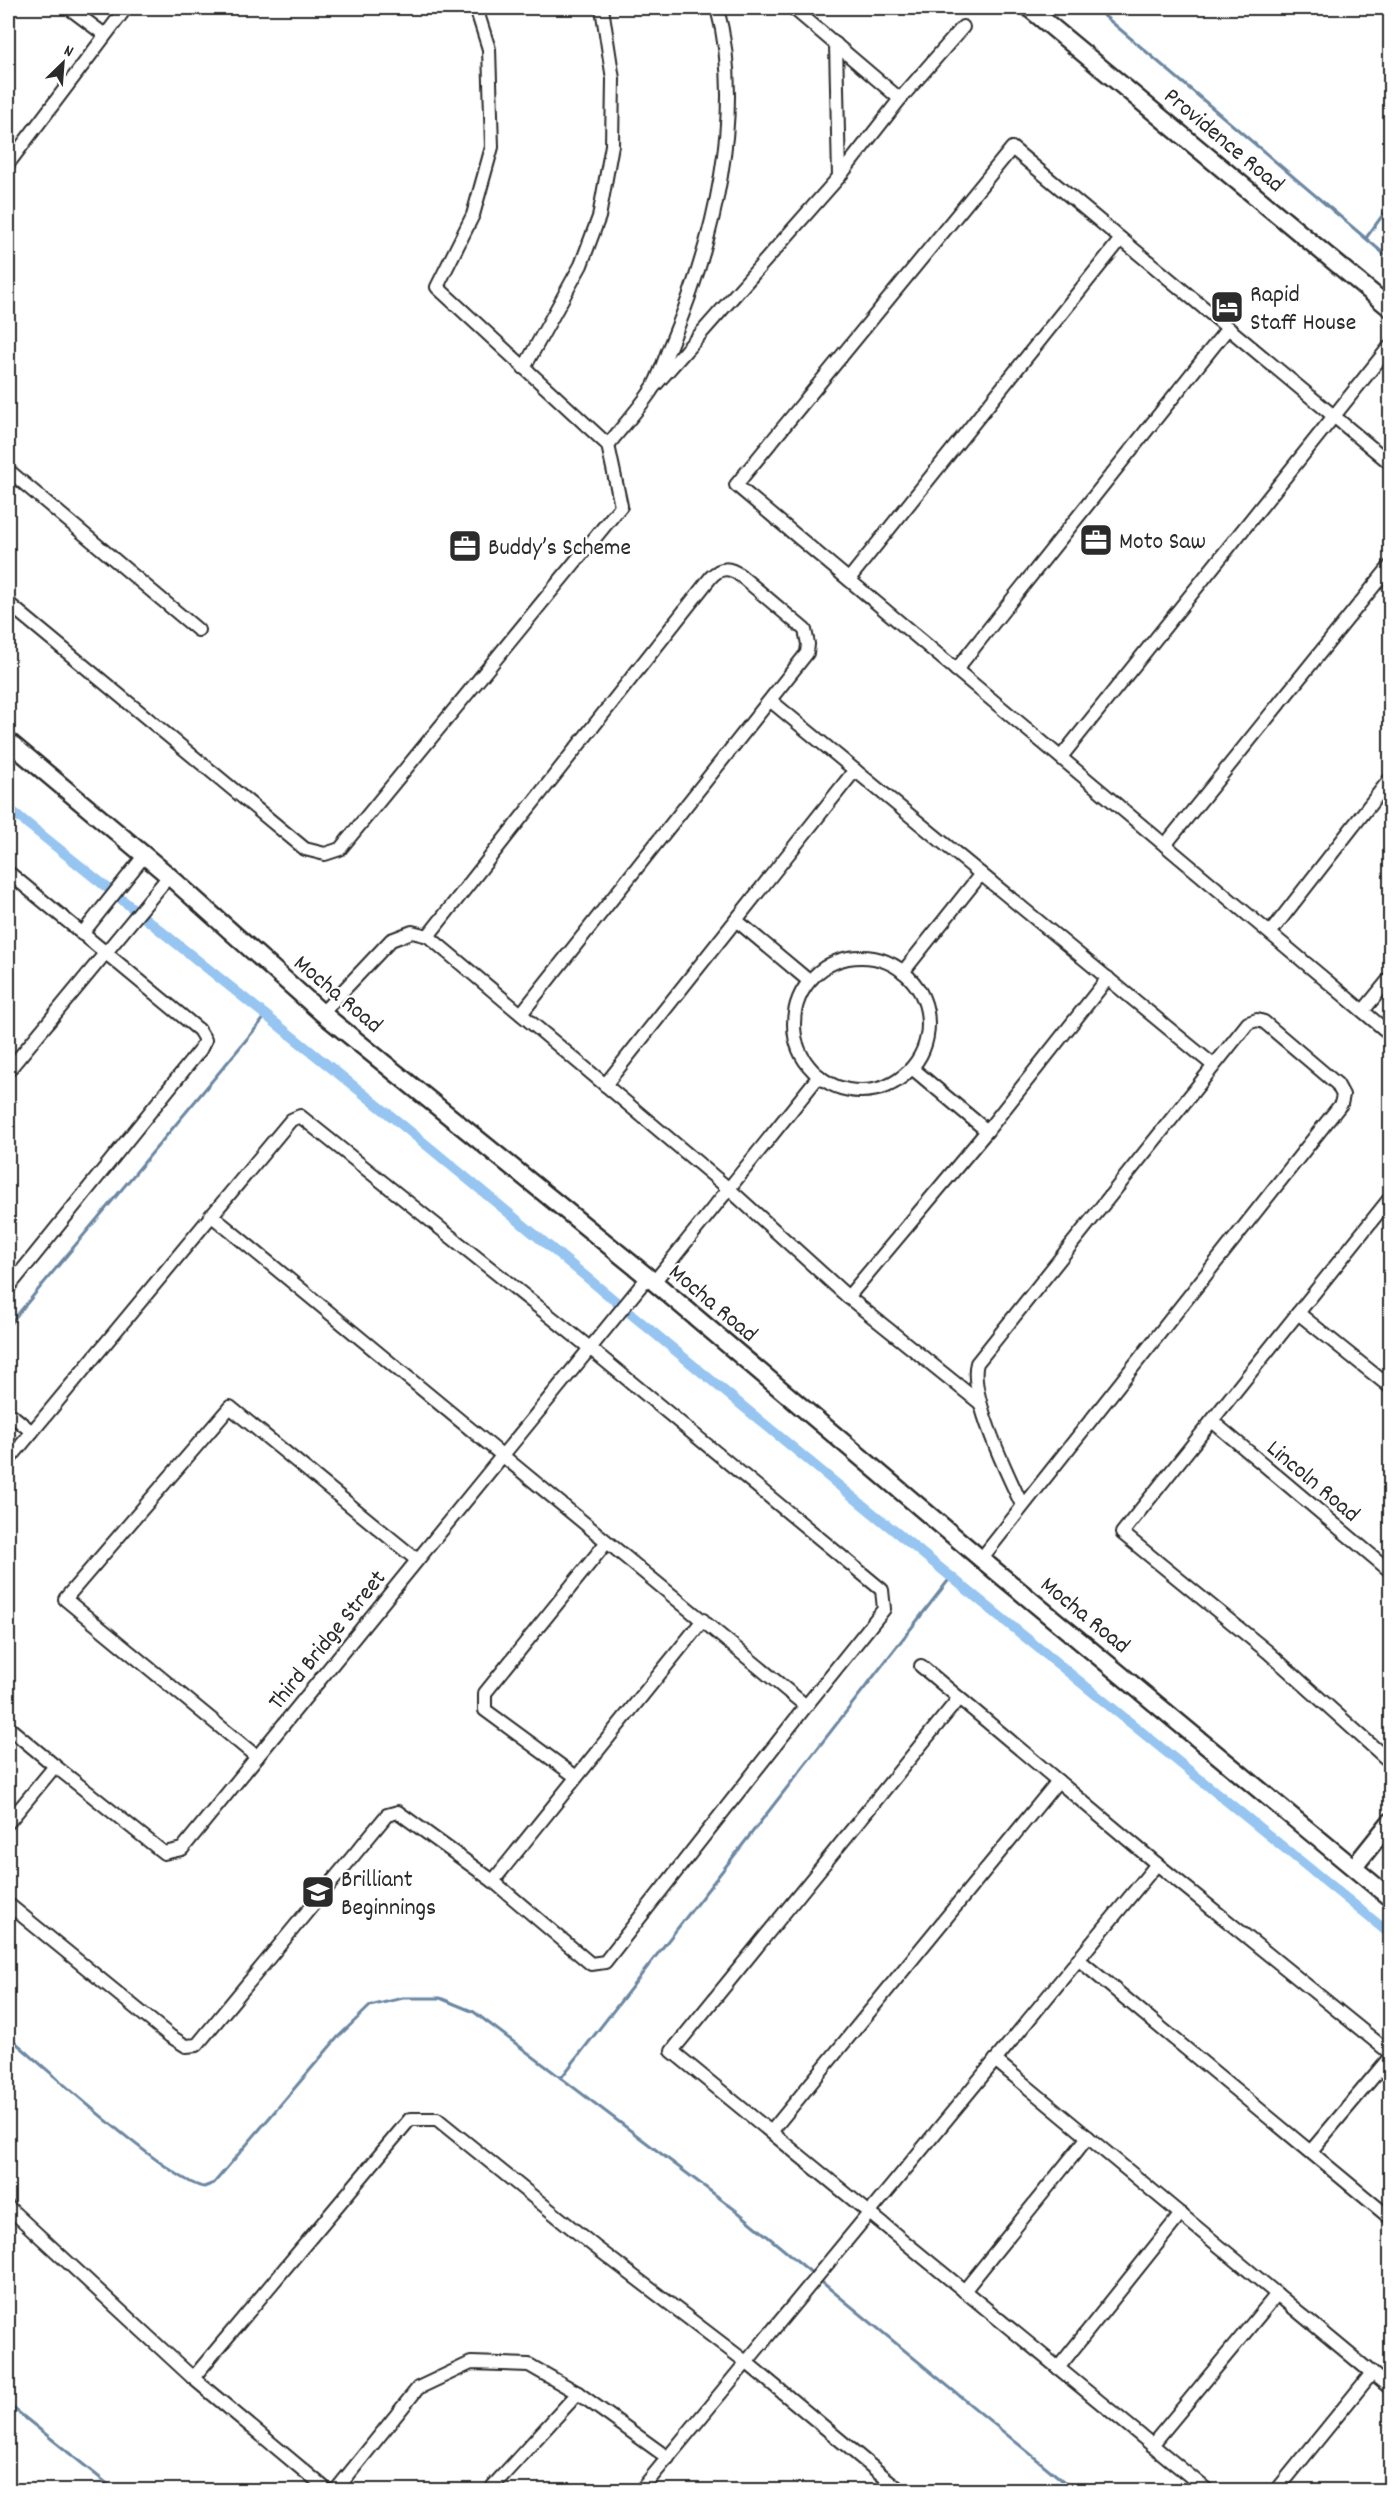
<svg xmlns="http://www.w3.org/2000/svg" width="1398" height="2498" viewBox="0 0 1398 2498" font-family="Dekko,sans-serif">
  <style>
    .lines { fill: none; stroke-linecap: round; stroke-linejoin: round }
    .stream { stroke: #6b87a2; stroke-width: 3 }
    .canal { stroke: #96c5f1; stroke-width: 10 }
    .street-casing { stroke: #2b2b2b; stroke-width: 16 }
    .secondary-casing { stroke: #2b2b2b; stroke-width: 21 }
    .street { stroke: #fff; stroke-width: 12 }
    .secondary { stroke: #fff; stroke-width: 16 }
    .labels { text-anchor: middle; stroke-width: 4.5; stroke-linejoin: round; paint-order: stroke }
    .street-label { font-size: 24px; fill: #2b2b2b; stroke: #fff }
    .poi-label { font-size: 24px; fill: #2b2b2b; stroke: #fff; text-anchor: start }
  </style>
  <rect width="100%" height="100%" fill="#fff"/>
  <filter id="ink" filterUnits="userSpaceOnUse"><feTurbulence type="fractalNoise" baseFrequency=".0167" numOctaves="2"/><feDisplacementMap in="SourceGraphic" scale="12" xChannelSelector="R" yChannelSelector="G"/><feConvolveMatrix kernelMatrix="1 2 1 2 8 2 1 2 1" color-interpolation-filters="sRGB"/></filter>
  <g filter="url(#ink)">
    <g class="lines">
      <g class="stream">
        <path d="M1095,8L1390,259"/>
        <path d="M1366,238L1390,205"/>
        <path d="M8,1326L266,1016"/>
        <path d="M8,2036C40,2063 172,2183 204,2187L214,2183L338,2037L370,2006L403,1998H440L474,2012L738,2212L813,2274"/>
        <path d="M561,2078L951,1577"/>
        <path d="M818,2279L1074,2490"/>
        <path d="M8,2404L115,2490"/>
      </g>
      <path class="canal" d="M8,808L401,1124L837,1484L1390,1934"/>
      <g class="street-casing">
        <g id="street">
          <path d="M69,8L105,35"/>
          <path d="M793,8L900,99"/>
          <path d="M836,44L839,177"/>
          <path d="M8,164L126,8"/>
          <path d="M524,368L581,265L599,217L612,145L613,79L602,8"/>
          <path d="M651,390L839,177L900,99L963,27"/>
          <path d="M608,445C622,427 638,410 651,391C660,376 665,357 672,341C713,242 746,114 717,8"/>
          <path d="M1390,463L1012,148L736,485L1390,1034"/>
          <path d="M8,470L198,630"/>
          <path d="M849,579L1121,239"/>
          <path d="M8,603L305,849L325,854L340,849L621,506L608,445L437,287L473,215L492,147L489,49L476,8"/>
          <path d="M956,670L1228,328"/>
          <path d="M771,701L1213,1065"/>
          <path d="M1061,757L1390,346"/>
          <path d="M1165,845L1390,566"/>
          <path d="M8,872L199,1030L205,1040L200,1050L8,1288"/>
          <path d="M736,920L809,981"/>
          <path d="M1270,933L1390,779"/>
          <path d="M82,934L144,856"/>
          <path d="M428,936L711,577C721,567 729,567 741,576L805,630L808,644L807,653L521,1014"/>
          <circle cx="861" cy="1024" r="67"/>
          <path d="M903,972L981,874"/>
          <path d="M1363,1011L1390,978"/>
          <path d="M322,1013L391,940L412,932L428,936L729,1189L848,1297L980,1403"/>
          <path d="M912,1068L987,1131"/>
          <path d="M8,1071L169,876"/>
          <path d="M605,1085L855,770"/>
          <path d="M1390,1198L1122,1533L1268,1652L1390,1762"/>
          <path d="M654,1282L819,1076"/>
          <path d="M848,1297L987,1131L1108,978"/>
          <path d="M1298,1313L1390,1387"/>
          <path d="M8,1412L32,1432"/>
          <path d="M1212,1421L1390,1571"/>
          <path d="M8,1461L32,1432L291,1120L300,1116L591,1349L882,1590L884,1609L806,1706L211,1215"/>
          <path d="M981,1559L1341,1104L1343,1095L1337,1084L1264,1022L1257,1020L1248,1023L977,1363C968,1393 1008,1476 1022,1505"/>
          <path d="M921,1666L1157,1864L1390,2053"/>
          <path d="M959,1698L672,2051L1207,2490"/>
          <path d="M8,1727L55,1766"/>
          <path d="M257,1757L65,1599L230,1407L417,1560"/>
          <path d="M575,1776L485,1710V1693L606,1543"/>
          <path d="M8,1823L55,1766L164,1853L182,1849L648,1277"/>
          <path d="M493,1881L703,1620"/>
          <path d="M8,1904L170,2036L186,2046L197,2045L387,1815L398,1812L493,1881L591,1964L605,1962L806,1706"/>
          <path d="M1078,1959L1390,2218"/>
          <path d="M995,2060L1390,2388"/>
          <path d="M771,2132L1058,1781"/>
          <path d="M1311,2151L1390,2057"/>
          <path d="M8,2207L193,2378L327,2490"/>
          <path d="M964,2291L1088,2137"/>
          <path d="M1058,2368L1181,2214"/>
          <path d="M193,2378L410,2119H437L594,2246L746,2362L900,2490"/>
          <path d="M1152,2445L1277,2294"/>
          <path d="M493,2486L578,2393"/>
          <path d="M336,2490L418,2388L471,2363L529,2365L578,2393L668,2458"/>
          <path d="M641,2490L1157,1864"/>
          <path d="M1277,2490L1372,2373"/>
        </g>
      </g>
      <g class="secondary-casing">
        <g id="secondary">
          <path d="M1029,8L1390,308"/>
          <path d="M8,741L169,876L322,1013L654,1282L981,1559L1390,1898"/>
          <path d="M1354,1867L1390,1822"/>
        </g>
      </g>
      <use href="#street" class="street"/>
      <use href="#secondary" class="secondary"/>
    </g>
  </g>
  <defs>
    <g id="hotel-square" transform="scale(1.725)"><rect x="-9" y="-9" width="18" height="18" rx="4" fill="#2b2b2b" stroke="#fff"/><path d="M-6-4.5h1.5V1H6V5H4.5V3h-9V5H-6ZM-4 0a1.8 1.8 0 1 1 3.6 0ZM.5 0V-2.5h3Q6-2.5 6 0Z" fill="#fff"/></g>
    <g id="office-square" transform="scale(1.725)"><rect x="-9" y="-9" width="18" height="18" rx="4" fill="#2b2b2b" stroke="#fff"/><path d="M-6-3h4V-5.5h4V-3h4V5H-6ZM-1-4.5V-3h2v-1.5ZM-6 0V1H6V0Z" fill="#fff"/></g>
    <g id="school-square" transform="scale(1.725)"><rect x="-9" y="-9" width="18" height="18" rx="4" fill="#2b2b2b" stroke="#fff"/><path d="M0-5L7-2L0 1L-7-2ZM-4 1L0 2.5L4 1V4Q0 6-4 4Z" fill="#fff"/></g>
  </defs>
  <g fill-rule="evenodd">
    <use href="#hotel-square" x="1227" y="307"/>
    <use href="#office-square" x="1096" y="540"/>
    <use href="#office-square" x="465" y="546"/>
    <use href="#school-square" x="318" y="1892"/>
  </g>
  <g class="labels">
    <g class="street-label">
      <text transform="translate(1225 139) rotate(40)" y="8">Providence Road</text>
      <text transform="translate(339 993) rotate(40)" y="8">Mocha Road</text>
      <text transform="translate(714 1302) rotate(40)" y="8">Mocha Road</text>
      <text transform="translate(1314 1480) rotate(40)" y="8">Lincoln Road</text>
      <text transform="translate(1086 1614) rotate(39)" y="8">Mocha Road</text>
      <text transform="translate(326 1639) rotate(-51)" y="8">Third Bridge Street</text>
    </g>
    <g class="poi-label">
      <text x="1250" y="301">Rapid<tspan x="1250" dy="28">Staff House</tspan></text>
      <text x="1119" y="548">Moto Saw</text>
      <text x="488" y="554">Buddy’s Scheme</text>
      <text x="341" y="1886">Brilliant<tspan x="341" dy="28">Beginnings</tspan></text>
    </g>
  </g>
  <rect width="1398" height="2498" fill="none" stroke="#fff" stroke-width="30"/>
  <rect x="15" y="15" width="1368" height="2468" fill="none" stroke="#2b2b2b" stroke-width="2" filter="url(#ink)"/>
  <g transform="translate(63 63) rotate(25)" stroke="#ffffff" stroke-width="4.5" paint-order="stroke">
  <path d="M0-4.5L10 22L0 15L-10 22Z" fill="#2b2b2b"/>
  <text y="-9" font-size="16" font-weight="bold" text-anchor="middle" fill="#2b2b2b">N</text>
  </g>
</svg>
